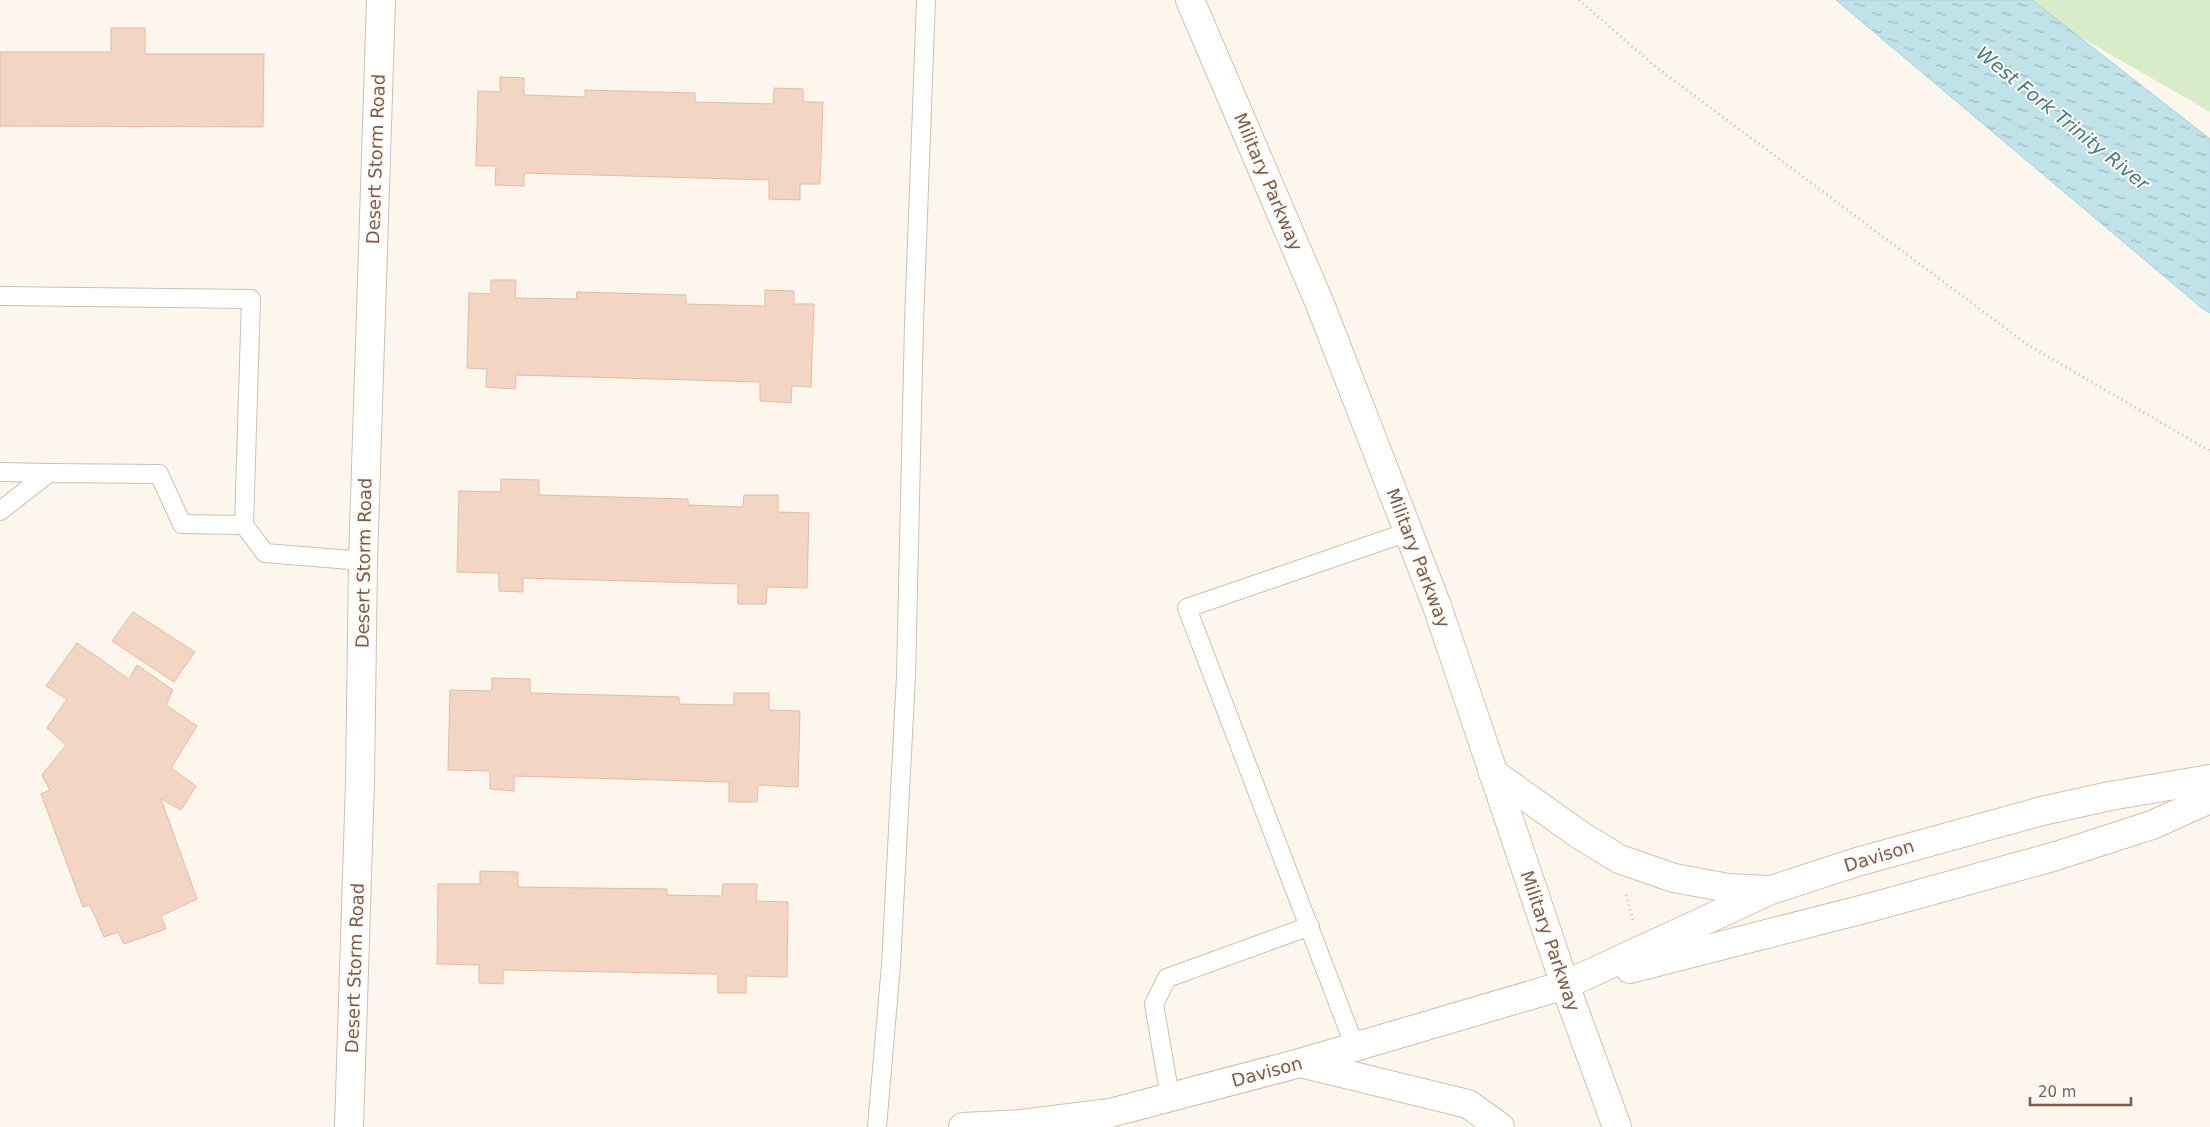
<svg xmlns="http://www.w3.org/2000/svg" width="2210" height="1127" viewBox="0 0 2210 1127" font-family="'DejaVu Sans',sans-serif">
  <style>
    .park { fill: #d8ecc9 }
    .water { fill: url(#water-ripples); stroke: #a5d3da }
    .building { fill: #f3d5c3; stroke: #e6bba3 }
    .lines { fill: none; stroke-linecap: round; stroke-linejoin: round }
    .lane-casing { stroke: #d1beb0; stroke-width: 20 }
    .street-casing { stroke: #d1beb0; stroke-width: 30 }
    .secondary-casing { stroke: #d6c0b0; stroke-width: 30 }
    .path { stroke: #d9b8a5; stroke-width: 3; stroke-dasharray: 1 4; stroke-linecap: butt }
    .lane { stroke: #fff; stroke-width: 18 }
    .street { stroke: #fff; stroke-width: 28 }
    .secondary { stroke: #fff; stroke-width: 28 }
    .labels { text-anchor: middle; stroke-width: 4; stroke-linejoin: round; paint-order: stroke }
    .street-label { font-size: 18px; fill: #7a5c4d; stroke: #fffaf3 }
    .water-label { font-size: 19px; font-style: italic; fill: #437c86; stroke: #fffaf3 }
  </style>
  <defs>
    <pattern id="water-ripples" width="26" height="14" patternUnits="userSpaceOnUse" patternTransform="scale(1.25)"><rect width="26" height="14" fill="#bfe3e8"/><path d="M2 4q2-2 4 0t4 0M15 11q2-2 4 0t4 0" fill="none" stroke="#a0bbbe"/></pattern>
  </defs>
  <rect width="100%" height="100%" fill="#fdf6ec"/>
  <path class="park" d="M2032,0H2210V112L2070,31Z"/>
  <path class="water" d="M1836,0H2032L2210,139V313L2203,309Z"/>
  <g class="building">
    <path d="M111,28H145V54H264L263,127L0,126V52H111Z"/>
    <path d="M500,77L524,78V95L585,97V90L695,93V102L773,104L774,88L803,89V102H823L820,184H800V200L769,199V180L524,173V186L495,185L496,166H476L478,91L500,92Z"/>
    <path d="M491,280H516L515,298L576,299L577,292L686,295V304L765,306V290L794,291V304H814L811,387L792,386L791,403L760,401V382L516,375L515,389L486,387L487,369L467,368L469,293L491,294Z"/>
    <path d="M501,479L539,480V495L688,499V505L743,507L744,495H778V512L809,513L807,588L767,587L766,604H738V584L523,578V592L499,591V573L457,572L459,491L501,492Z"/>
    <path d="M133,612L195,652L174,682L112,641Z"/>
    <path d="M77,643L129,679L137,665L173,690L166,705L197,726L171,768L196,786L181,810L161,799L197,899L161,916L166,929L124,944L118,932L104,937L90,905L83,907L41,794L50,790L42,775L66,745L47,728L67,699L46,686Z"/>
    <path d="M492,678L530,679V693L679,697V704L734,705V693H769V710L800,711L798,787L758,785L757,802H729V782L514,776V791L490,789V771L448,770L450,690L492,691Z"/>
    <path d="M480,871L518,872V887L667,889V895L722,896L723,884H757L756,901L788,902L787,977L746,976V993H718V974L503,970V984L479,983V965L437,964L438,884H480Z"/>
  </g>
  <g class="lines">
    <g class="lane-casing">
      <g id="lane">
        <path d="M0,296L251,299L244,525L265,553L363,561"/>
        <path d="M0,472L49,473"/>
        <path d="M0,511L49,473L159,474L182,524L244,525"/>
        <path d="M1355,1047L1187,608L1408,532"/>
        <path d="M1170,1097L1154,1004L1167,978L1310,926"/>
        <path d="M877,1127L891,965L906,676L914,323L926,0"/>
      </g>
    </g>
    <g class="street-casing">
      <g id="street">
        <path d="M349,1127L360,782L363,561L381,0"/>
        <path d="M963,1127L1021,1124L1110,1113L1300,1063L1565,985"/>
      </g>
    </g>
    <g class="secondary-casing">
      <g id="secondary">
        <path d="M1190,0L1320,304L1437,606L1565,985L1617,1127"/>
        <path d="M1493,773L1580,835L1619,859L1674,878L1728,888L1767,890"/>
        <path d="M1630,969L1872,907L2056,856L2152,825L2210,799"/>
        <path d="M1565,985L1771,890L1857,862L2042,811L2110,796L2210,779"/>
        <path d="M1300,1063L1468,1104L1500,1127"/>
      </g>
    </g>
    <g class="path">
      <path d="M1579,0L1652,64L2028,345L2210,451"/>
      <path d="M1626,895L1633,920"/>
    </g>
    <use href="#lane" class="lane"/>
    <use href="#street" class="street"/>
    <use href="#secondary" class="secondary"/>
  </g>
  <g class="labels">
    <g class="street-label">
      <text transform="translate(376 159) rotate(-88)" y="6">Desert Storm Road</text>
      <text transform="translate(1268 182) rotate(67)" y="6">Military Parkway</text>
      <text transform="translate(1418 558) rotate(69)" y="6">Military Parkway</text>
      <text transform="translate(364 563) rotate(-89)" y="6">Desert Storm Road</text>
      <text transform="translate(1879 856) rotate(-17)" y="6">Davison</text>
      <text transform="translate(1550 941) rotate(71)" y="6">Military Parkway</text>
      <text transform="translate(355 968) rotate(-88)" y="6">Desert Storm Road</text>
      <text transform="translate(1267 1072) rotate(-15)" y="6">Davison</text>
    </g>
    <g class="water-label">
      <text transform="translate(2063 118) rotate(39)" y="7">West Fork Trinity River</text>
    </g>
  </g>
  <path d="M2030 1097v8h101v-8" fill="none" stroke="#7a5c4d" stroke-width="2.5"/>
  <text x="2038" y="1097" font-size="15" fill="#7a5c4d" stroke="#fffaf3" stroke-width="4" paint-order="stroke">20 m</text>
</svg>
